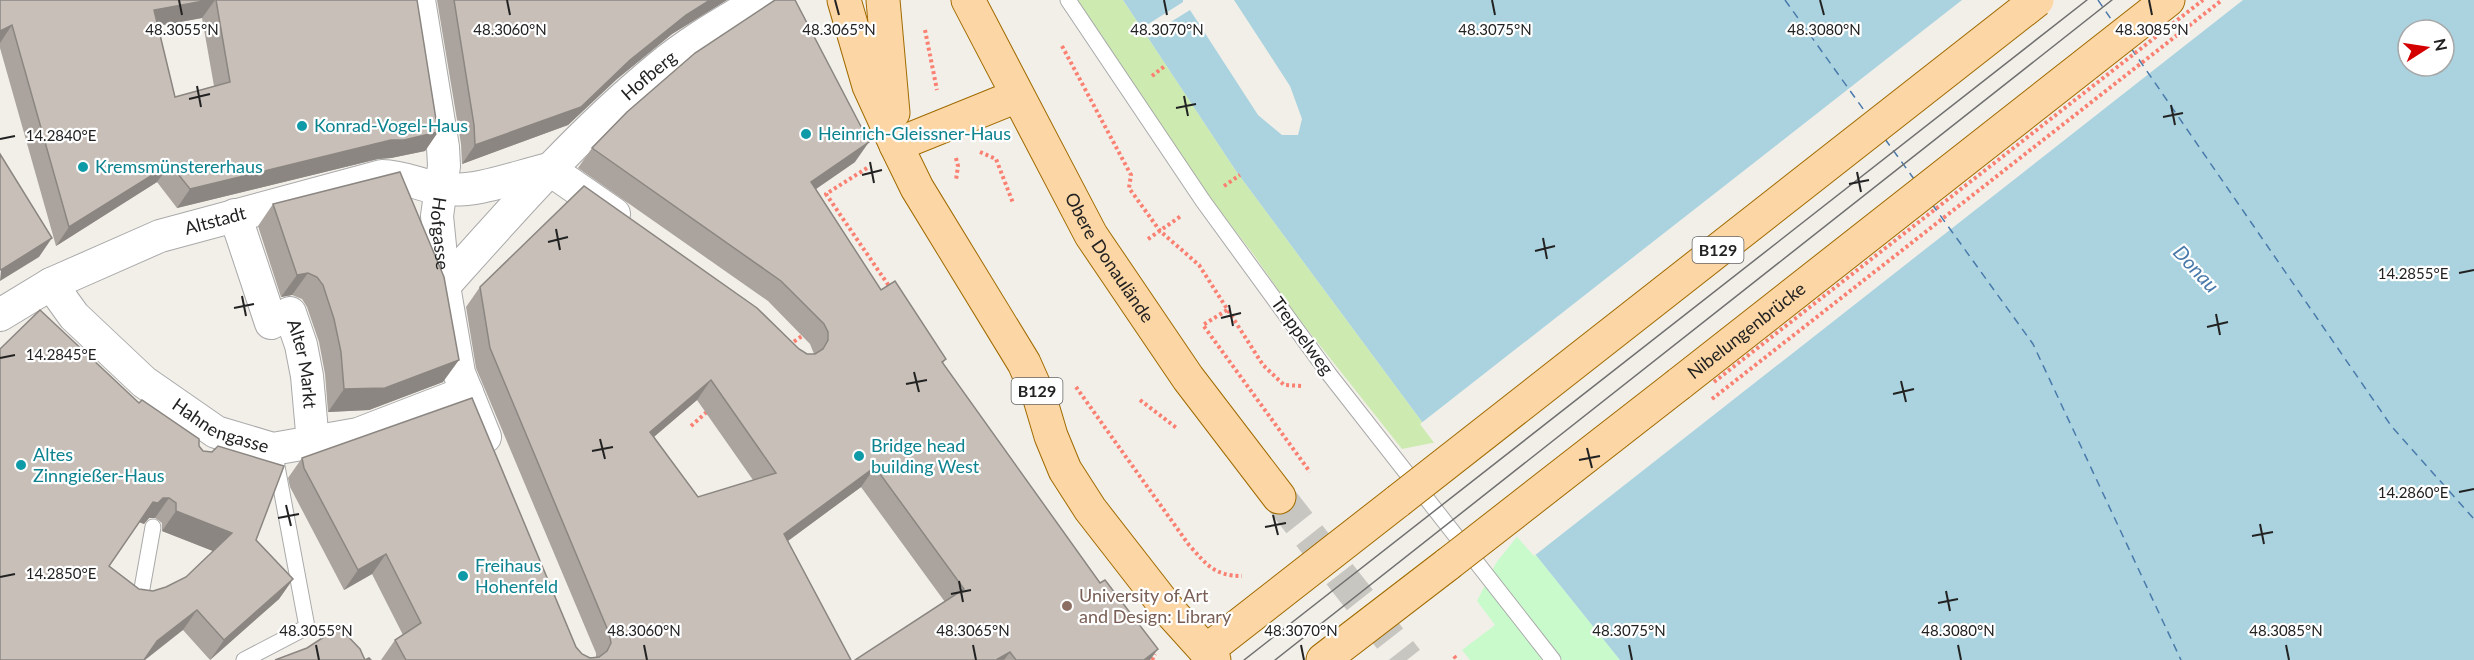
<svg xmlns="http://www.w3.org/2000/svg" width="2474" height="660" viewBox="0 0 2474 660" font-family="Lato,sans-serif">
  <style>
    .grass { fill: #cdebb0 }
    .park { fill: #c8facc }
    .water { fill: #aad3df; fill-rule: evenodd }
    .pier { fill: #f2efe9 }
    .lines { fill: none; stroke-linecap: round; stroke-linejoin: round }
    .ferry { stroke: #4a7aab; stroke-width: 1.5; stroke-dasharray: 8 6; stroke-linecap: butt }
    .primary-tunnel { stroke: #c8c6c1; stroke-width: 33; stroke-dasharray: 33 16; stroke-linecap: butt }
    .lane-casing { stroke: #a9a9a9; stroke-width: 17 }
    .street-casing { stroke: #a9a9a9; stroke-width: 34 }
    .primary-casing { stroke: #a06b00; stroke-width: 35 }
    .path { stroke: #fa8072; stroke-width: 4; stroke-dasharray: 3 3; stroke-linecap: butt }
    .lane { stroke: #fff; stroke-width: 15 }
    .street { stroke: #fff; stroke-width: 32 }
    .primary { stroke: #fcd6a4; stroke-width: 33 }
    .tram { stroke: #707070; stroke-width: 1.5 }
    .primary-bridge-casing { stroke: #a06b00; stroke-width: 35; stroke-linecap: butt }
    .path-bridge { stroke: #fa8072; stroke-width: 4; stroke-dasharray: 3 3; stroke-linecap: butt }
    .primary-bridge { stroke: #fcd6a4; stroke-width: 33 }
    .wall { fill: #aba49e; fill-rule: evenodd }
    .shaded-wall { fill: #8b8681 }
    .building { fill: #c7bfb8; stroke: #8b8681; stroke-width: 1.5; fill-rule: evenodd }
    .ticks { fill: none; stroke: #222; stroke-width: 2 }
    .culture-dot { fill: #0f9aa8; stroke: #fff; stroke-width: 2 }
    .education-dot { fill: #8d6e63; stroke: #fff; stroke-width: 2 }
    .labels { text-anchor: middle; stroke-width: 4.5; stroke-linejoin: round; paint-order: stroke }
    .shield { fill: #fff; stroke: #646464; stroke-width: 1.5 }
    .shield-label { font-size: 16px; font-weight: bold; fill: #222 }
    .street-label { font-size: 18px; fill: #222; stroke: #fff }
    .culture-label { font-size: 18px; fill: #0d838f; stroke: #fff; text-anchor: start }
    .education-label { font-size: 18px; fill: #785e54; stroke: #fff; text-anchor: start }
    .water-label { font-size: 20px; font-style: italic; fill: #4a7aab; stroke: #fff }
    .ticks-label { font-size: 15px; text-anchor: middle; fill: #222; stroke: #fff; stroke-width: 4.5; stroke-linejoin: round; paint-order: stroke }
  </style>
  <rect width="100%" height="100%" fill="#f2efe9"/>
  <path class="grass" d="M1074,0H1123L1236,171L1437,442L1402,449L1295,314L1254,255L1173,150Z"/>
  <path class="park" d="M1519,534L1620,660H1470L1462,650L1495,625L1477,601L1496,563Z"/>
  <path class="water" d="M1123,0H2474V660H1620L1519,534L1437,442L1236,171ZM2408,30H2444V66H2408Z"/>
  <g class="pier">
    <path d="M1183,0H1234L1290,86L1302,119L1298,135H1282L1258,115L1190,10L1145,38L1139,30L1183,2Z"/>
    <path d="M1962,0H2243L1534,556L1435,444L1420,424Z"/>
  </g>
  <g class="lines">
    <g class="ferry">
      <path d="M1785,0L1866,113"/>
      <path d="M2098,0L2113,22"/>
      <path d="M2131,48L2392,427L2474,519"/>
      <path d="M1885,139L1914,179"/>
      <path d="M1932,204L2033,344L2181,660"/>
    </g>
    <path class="primary-tunnel" d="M1279,497L1407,660"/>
    <g class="lane-casing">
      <g id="lane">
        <path d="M1068,0L1203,201L1329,374L1553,660"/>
        <path d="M141,594L153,527"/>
        <path d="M244,660L307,627L276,461"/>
      </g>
    </g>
    <g class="street-casing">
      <g id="street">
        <path id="s1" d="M419,0L443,147L444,166L437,216L444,286L459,373L485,437"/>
        <path id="s2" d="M235,215L271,323L290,313L301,345L307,376L313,443"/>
        <path id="s3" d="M51,284L74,316L144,382L216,432L273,449L358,434L467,392"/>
        <path id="s4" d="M444,286C512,210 579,133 658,68C690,41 726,21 761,0"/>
        <path id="s5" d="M0,315L51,284L160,236L382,176C404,176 421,186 442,189C477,193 515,177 549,169L614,214"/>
      </g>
    </g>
    <g class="primary-casing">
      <g id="primary">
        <path d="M844,0L869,86L896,145L917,188L1024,363L1040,399L1051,436L1065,470L1090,509L1167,608L1214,660"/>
        <path d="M883,0L893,113"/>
        <path id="s6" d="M968,0L1091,235L1188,378L1279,497"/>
        <path d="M896,145L1017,96"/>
        <path id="s7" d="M1679,384L2168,0"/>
        <path d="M1206,651L1398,501"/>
        <path d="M1323,660L1448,564"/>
      </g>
    </g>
    <g class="path">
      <path d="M925,30L937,90"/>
      <path d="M1062,46L1131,175L1129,188L1160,231L1199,265L1263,365L1284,385L1303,386"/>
      <path d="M1152,76L1166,65"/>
      <path d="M980,152L996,159L1013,203"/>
      <path d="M956,158L958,166L956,180"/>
      <path d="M867,168L826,194L891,289"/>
      <path d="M1224,186L1240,175"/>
      <path d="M1148,239L1181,216"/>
      <path d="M1227,310L1203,325L1310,472"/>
      <path d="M789,345L805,334"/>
      <path d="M1076,387L1189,545C1206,564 1214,576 1242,576"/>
      <path d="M1140,400L1178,429"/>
      <path d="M691,426L708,411"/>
      <path d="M1454,656L1457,660"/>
      <path d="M1152,660L1155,654"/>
    </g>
    <use href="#lane" class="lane"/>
    <use href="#street" class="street"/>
    <use href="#primary" class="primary"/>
    <g class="tram">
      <path d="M1244,660L2087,0"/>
      <path d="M1275,660L2112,0"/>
    </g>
    <g class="primary-bridge-casing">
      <g id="primary-bridge">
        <path d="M1398,501L2037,0"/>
        <path d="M1448,564L1679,384"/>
      </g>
    </g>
    <g class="path-bridge">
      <path d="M1714,382L2203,0"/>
      <path d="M1712,399L2222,0"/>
    </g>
    <use href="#primary-bridge" class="primary-bridge"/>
  </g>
  <g class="wall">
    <path d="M0,0H417L438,132L425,151L391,158L378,159L177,208L157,182L56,246L0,48ZM202,18L214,86L175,97L158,26Z"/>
    <path d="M437,0H727L672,34L617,79L568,125L462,164L461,144Z"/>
    <path d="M592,148L855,162L816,189L881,290L946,359L943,363L1150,660H855L945,602L861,487L788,541L851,660H381L395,640L403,635L372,574L344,590L290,487L288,478L302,458L576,647L582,654L590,658L596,657V653L476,368L466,307L480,287L799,349L807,354H814L810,344L768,301L578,168ZM697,400L753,480L698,497L654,437Z"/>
    <path d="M273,204L443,382L369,410L328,412L325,374L319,342L307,307L302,299L292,295L281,297L258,226Z"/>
    <path d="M139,403L199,446L203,451L212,452L256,540L293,579L279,599L210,660L183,630L0,660ZM149,518H155L162,523V531L213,551L186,577L166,587L153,591L139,589L109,566L139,522L144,524Z"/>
  </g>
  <g class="shaded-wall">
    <path d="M209,0H215L202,18L141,29L154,10Z"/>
    <path d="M710,0H727L672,34L617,79L568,125L462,164L475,145L630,60L686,15Z"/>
    <path d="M12,25L0,43V31Z"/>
    <path d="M438,132L425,151L391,158L378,159L177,208L190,189L391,140Z"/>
    <path d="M869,142L855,162L797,202L811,182Z"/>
    <path d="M170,164L157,182L56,246L69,227Z"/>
    <path d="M52,238L39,257L0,281L1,270Z"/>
    <path d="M308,273L292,295L281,297L297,275Z"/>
    <path d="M459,360L443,382L369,410L328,412L344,389Z"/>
    <path d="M711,380L697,400L636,452L650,432Z"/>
    <path d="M875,467L861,487L770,554L784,534Z"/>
    <path d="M163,498H169L155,518H149L144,524L139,522L153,502Z"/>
    <path d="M176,511L232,533L218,553L162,531Z"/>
    <path d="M386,554L372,574L344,590L358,570Z"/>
    <path d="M293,579L279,599L210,660L224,640Z"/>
    <path d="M197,610L183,630L145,660H144L157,641Z"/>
    <path d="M1158,649L1150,660H1144Z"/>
    <path d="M1010,652L1004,660H996Z"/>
  </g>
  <g class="building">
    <path d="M0,0H209L154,10L175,97L230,82L216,0H417L438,132L404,140H391L190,189L170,164L69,227L12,25L0,31Z"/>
    <path d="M454,0H710L686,15L630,60L581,107L475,145L474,125Z"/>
    <path d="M775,0H795L869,142L811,182L881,290L895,281L946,359L942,362L1100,583L1105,580L1158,649L1144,660H1016L1010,652L996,660H855L964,589L875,467L784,534L851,660H406L395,640L421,623L386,554L358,570L304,468L302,458L472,398L576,647L582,654L590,658L599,657L607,651L611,643L609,633L490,348L480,287L584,186L757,308L799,349L807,354H815L823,349L828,340V332L824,324L781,281L592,148L627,112L695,53ZM711,380L776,473L698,497L650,432Z"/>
    <path d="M0,154L52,238L1,270L0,269Z"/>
    <path d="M400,172L444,277L459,360L385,388L344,389L341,352L334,319L323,285L317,277L308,273L297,275L273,204Z"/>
    <path d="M40,310L139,403L142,400L199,439V446L203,451L212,452L218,446L284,466L256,540L293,579L224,640L197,610L157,641L144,660H0V349ZM163,498H169L176,503V511L232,533L186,577L166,587L153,591L139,589L109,566L153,502L158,503Z"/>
    <path d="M339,627L360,649L365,660L369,658L371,660H275L307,648Z"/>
  </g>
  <path class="ticks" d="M179,0L182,15M507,0L510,15M835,0L839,15M1164,0L1167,15M1492,0L1495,15M1820,0L1824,15M2149,0L2152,15M197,86L201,107M1184,96L1188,116M189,99L210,94M2171,105L2175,125M1176,108L1196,104M2163,117L2183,113M0,139L15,136M870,162L874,183M1857,172L1861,192M862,175L882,170M1849,184L1869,180M556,229L560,250M1543,238L1547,259M548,242L568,237M1535,251L1555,246M2459,273L2474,270M242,296L246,316M1229,305L1233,326M234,308L254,304M2216,314L2220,335M1221,318L1241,313M2207,327L2228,322M0,358L15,355M914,372L919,392M1901,381L1906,402M906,384L927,380M1893,394L1914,389M600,439L605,459M1587,448L1592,468M592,451L613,447M1579,460L1600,456M2459,492L2474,489M286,505L291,526M1273,515L1278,535M278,518L299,514M2260,524L2264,544M1265,527L1286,523M2252,536L2273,532M0,577L15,574M959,581L963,602M1946,591L1950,611M951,594L971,590M1938,603L1958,599M316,645L319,660M644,645L647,660M973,645L976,660M1301,645L1304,660M1629,645L1632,660M1958,645L1961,660M2286,645L2289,660"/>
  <g class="culture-dot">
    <circle cx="302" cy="126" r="6"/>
    <circle cx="806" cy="134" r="6"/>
    <circle cx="83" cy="167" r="6"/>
    <circle cx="859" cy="456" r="6"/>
    <circle cx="21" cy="465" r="6"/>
    <circle cx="463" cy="576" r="6"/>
  </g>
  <circle class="education-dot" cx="1067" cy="606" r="6"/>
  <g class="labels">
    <g class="shield">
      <rect x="1692.5" y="237" width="51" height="26" rx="4.5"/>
      <rect x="1011.5" y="378" width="51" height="26" rx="4.5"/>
    </g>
    <g class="shield-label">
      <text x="1718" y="256">B129</text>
      <text x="1037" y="397">B129</text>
    </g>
    <g class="street-label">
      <text dy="6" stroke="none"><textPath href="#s4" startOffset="294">Hofberg</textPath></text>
      <text dy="6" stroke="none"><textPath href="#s5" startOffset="236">Altstadt</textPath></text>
      <text dy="6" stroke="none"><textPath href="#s1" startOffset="236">Hofgasse</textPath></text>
      <text dy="6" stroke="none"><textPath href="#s6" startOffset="294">Obere Donaulände</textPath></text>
      <text dy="6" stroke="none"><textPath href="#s7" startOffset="86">Nibelungenbrücke</textPath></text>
      <text transform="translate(1302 336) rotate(54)" y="6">Treppelweg</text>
      <text dy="6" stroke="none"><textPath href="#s2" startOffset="188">Alter Markt</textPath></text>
      <text dy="6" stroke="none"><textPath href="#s3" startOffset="225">Hahnengasse</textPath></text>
    </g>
    <g class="culture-label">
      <text x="314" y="132">Konrad-Vogel-Haus</text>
      <text x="818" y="140">Heinrich-Gleissner-Haus</text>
      <text x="95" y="173">Kremsmünstererhaus</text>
      <text x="871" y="452">Bridge head<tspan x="871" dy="21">building West</tspan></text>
      <text x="33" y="461">Altes<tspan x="33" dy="21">Zinngießer-Haus</tspan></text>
      <text x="475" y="572">Freihaus<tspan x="475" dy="21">Hohenfeld</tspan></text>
    </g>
    <g class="education-label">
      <text x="1079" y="602">University of Art<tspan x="1079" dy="21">and Design: Library</tspan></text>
    </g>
    <g class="water-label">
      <text transform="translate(2196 269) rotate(47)" y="7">Donau</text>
    </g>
  </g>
  <g class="ticks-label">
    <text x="182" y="35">48.3055°N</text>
    <text x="510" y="35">48.3060°N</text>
    <text x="839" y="35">48.3065°N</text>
    <text x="1167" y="35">48.3070°N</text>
    <text x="1495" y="35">48.3075°N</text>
    <text x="1824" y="35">48.3080°N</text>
    <text x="2152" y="35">48.3085°N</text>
    <text x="61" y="141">14.2840°E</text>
    <text x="2413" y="279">14.2855°E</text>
    <text x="61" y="360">14.2845°E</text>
    <text x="2413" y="498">14.2860°E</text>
    <text x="61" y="579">14.2850°E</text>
    <text x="316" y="636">48.3055°N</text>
    <text x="644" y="636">48.3060°N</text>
    <text x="973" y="636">48.3065°N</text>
    <text x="1301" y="636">48.3070°N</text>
    <text x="1629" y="636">48.3075°N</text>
    <text x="1958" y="636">48.3080°N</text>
    <text x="2286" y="636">48.3085°N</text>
  </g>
  <g transform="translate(2426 48) rotate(78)"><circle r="28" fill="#ffffff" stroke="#a7a7a7" stroke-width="1.5"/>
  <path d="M0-4.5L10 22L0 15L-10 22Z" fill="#d40000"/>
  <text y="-9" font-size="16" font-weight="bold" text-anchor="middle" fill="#222222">N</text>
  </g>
</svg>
